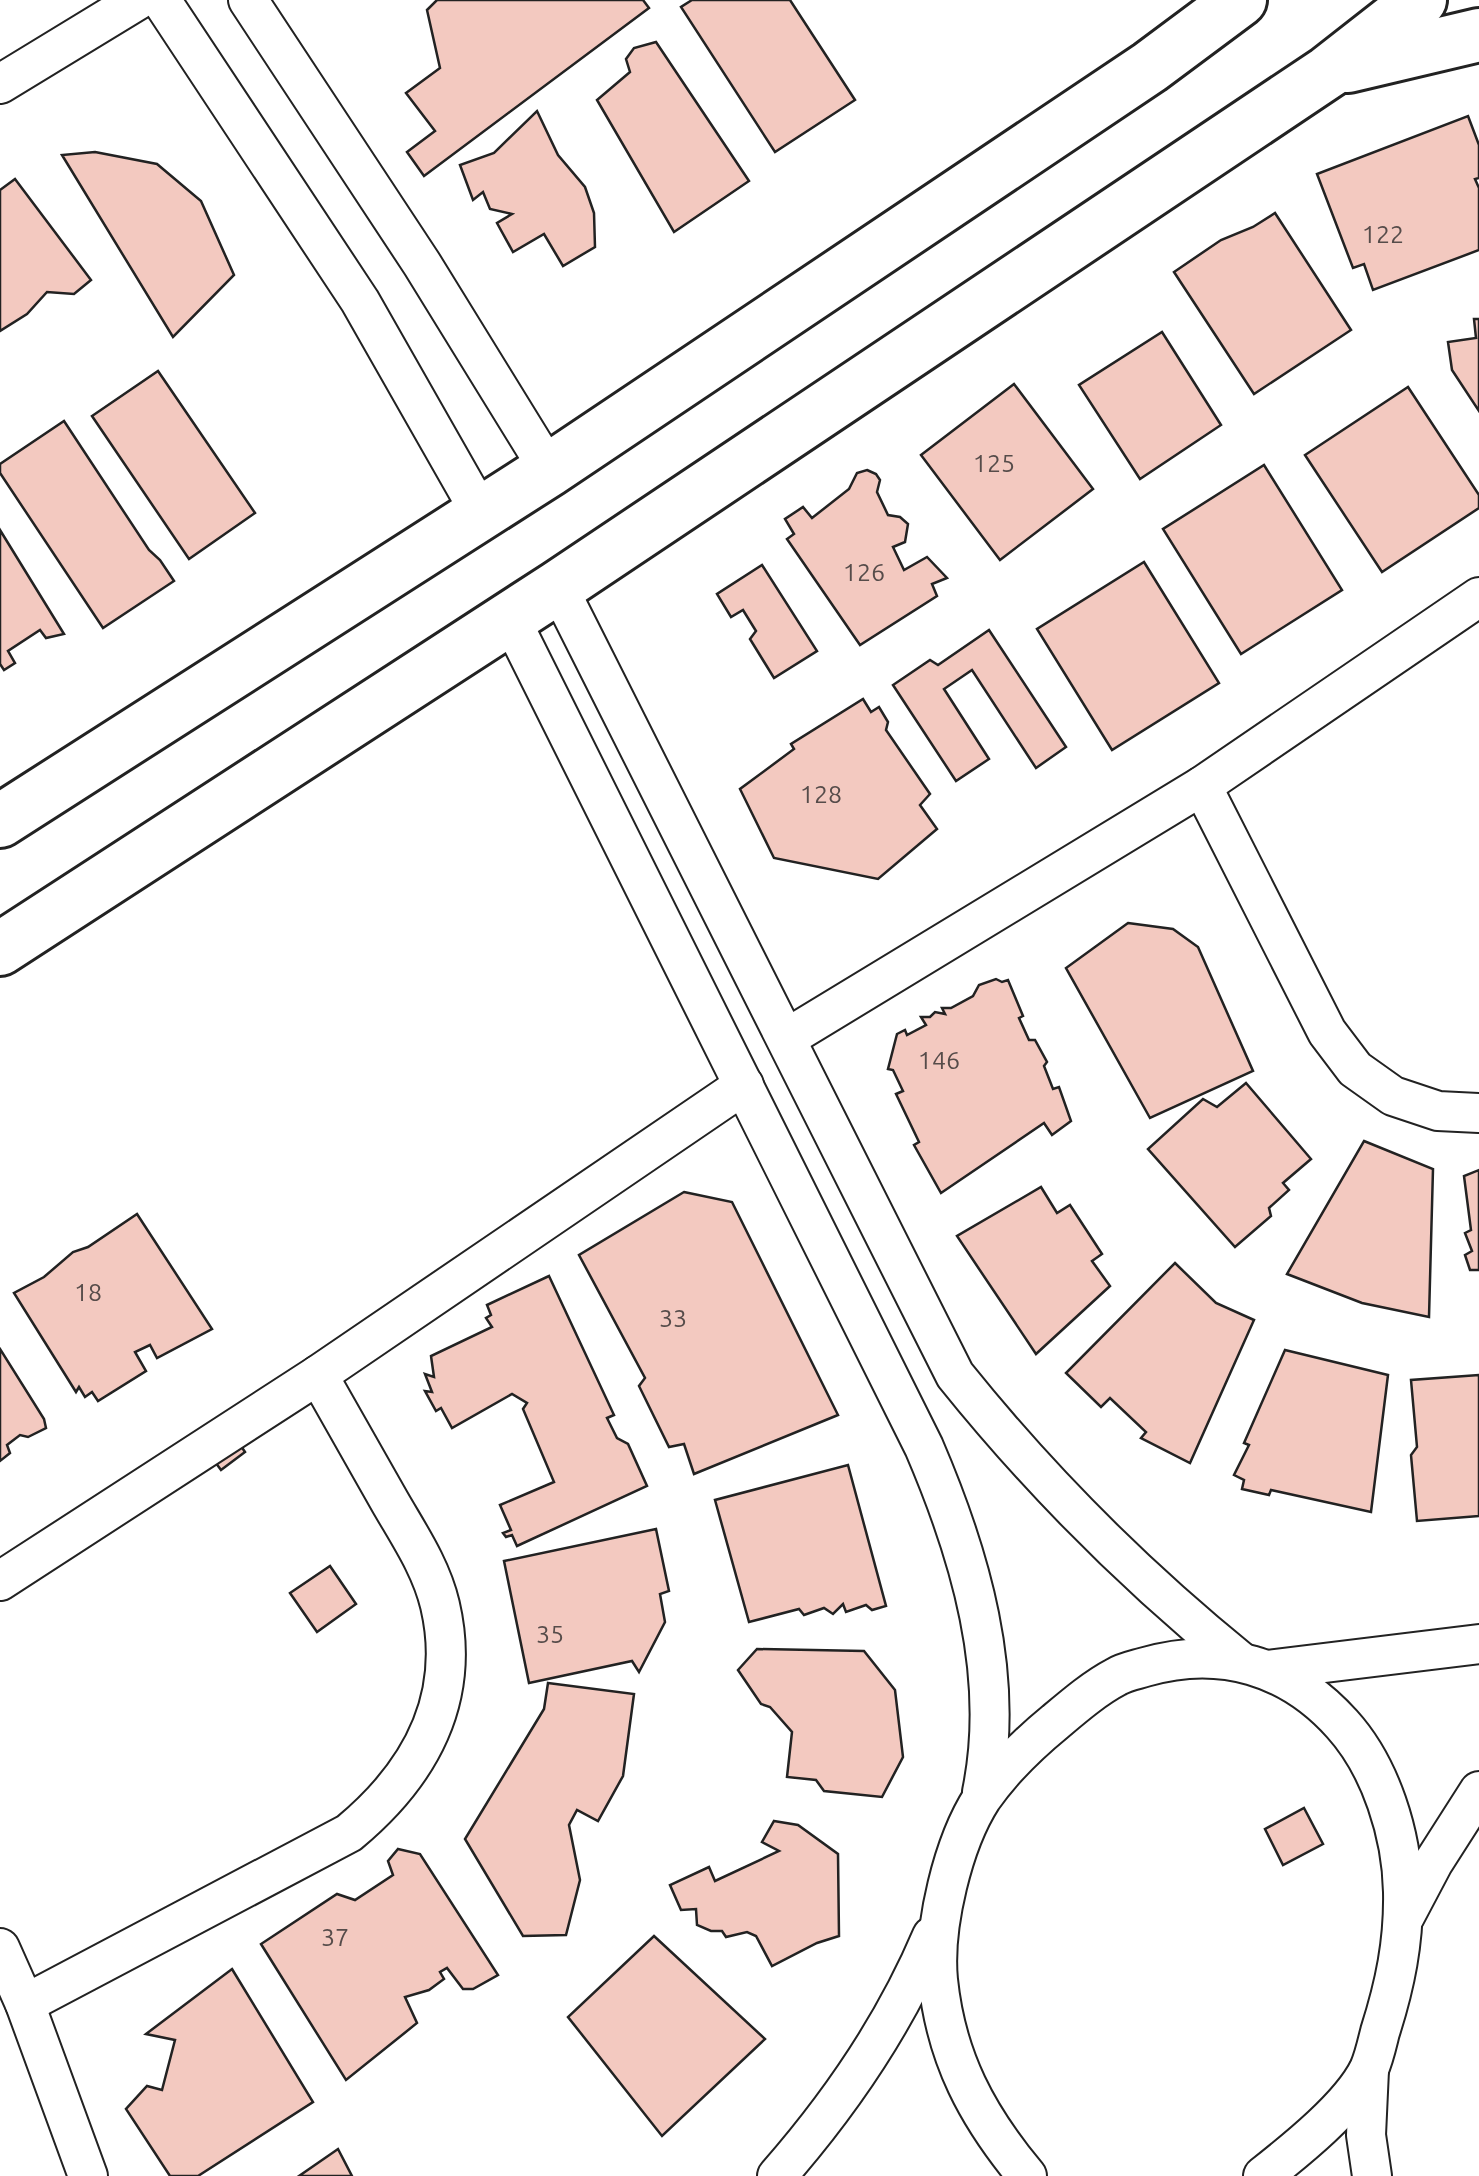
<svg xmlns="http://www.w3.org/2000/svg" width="1479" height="2176" viewBox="0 0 1479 2176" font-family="Ubuntu,sans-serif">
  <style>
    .building { fill: #f3c9c0; stroke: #222; stroke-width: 2.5 }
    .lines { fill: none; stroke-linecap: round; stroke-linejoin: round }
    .street-casing { stroke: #222; stroke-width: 42 }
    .secondary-casing { stroke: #222; stroke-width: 58 }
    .street { stroke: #fff; stroke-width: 38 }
    .secondary { stroke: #fff; stroke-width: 52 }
    .labels { text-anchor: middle; stroke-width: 8; stroke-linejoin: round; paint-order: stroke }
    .number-label { font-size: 25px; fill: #564c4a }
  </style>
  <rect width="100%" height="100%" fill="#fff"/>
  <g class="building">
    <path d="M437,0H643L649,8L424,176L407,152L435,131L406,93L440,68L427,10Z"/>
    <path d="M692,0H790L855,100L775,152L681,7Z"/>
    <path d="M656,42L749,181L674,232L597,100L630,72L626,59L634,48Z"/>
    <path d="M537,111L558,155L585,187L594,213L595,247L563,266L544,234L513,252L497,223L512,214L490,209L483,192L473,200L460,165L494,153Z"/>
    <path d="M1468,116L1479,145V178L1475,179L1479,188V250L1373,290L1364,264L1353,268L1317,174Z"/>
    <path d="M95,152L157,164L201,201L234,275L173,337L62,155Z"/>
    <path d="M15,179L91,280L74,294L47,292L27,314L0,331V190Z"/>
    <path d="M1275,213L1351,330L1254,394L1174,272L1221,240L1253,227Z"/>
    <path d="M1474,319H1479V411L1452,370L1448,342L1476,338Z"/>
    <path d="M1162,332L1221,425L1140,479L1079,385Z"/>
    <path d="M158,371L255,513L189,559L92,416Z"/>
    <path d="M1014,384L1093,489L1000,560L921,455Z"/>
    <path d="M1408,387L1479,495V508L1382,572L1305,455Z"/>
    <path d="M64,421L149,550L160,560L174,581L103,628L0,473V464Z"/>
    <path d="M1264,465L1342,590L1241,654L1163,529Z"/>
    <path d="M867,470L876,474L880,480L877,492L888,515L900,517L908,524L905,542L893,547L904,570L927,557L947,578L932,584L937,596L860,645L787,539L794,534L785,519L803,507L812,518L849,489L857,473Z"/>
    <path d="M0,530L64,634L46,638L40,630L8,651L15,663L4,670L0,664Z"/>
    <path d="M1144,562L1219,683L1112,750L1037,629Z"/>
    <path d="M762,565L817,651L774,678L750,639L756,631L743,610L731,617L717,594Z"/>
    <path d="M989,630L1066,747L1036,768L972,670L944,689L989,759L956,781L893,685L930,660L938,665Z"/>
    <path d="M863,699L871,712L879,707L888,722L886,730L930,794L920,805L937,829L878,879L774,858L740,789L794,749L791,744Z"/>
    <path d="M1128,923L1173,929L1198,947L1253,1071L1150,1118L1066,968Z"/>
    <path d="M996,979L1002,982L1008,980L1023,1016L1019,1018L1029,1040H1035L1047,1062L1044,1066L1053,1089L1059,1087L1071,1121L1052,1135L1044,1123L941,1193L914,1145L919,1142L896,1094L903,1091L893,1070L888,1069L897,1034L905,1030L907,1035L926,1025L921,1017H930L935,1012L945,1014L942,1008H951L973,996L979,985Z"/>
    <path d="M1246,1083L1311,1159L1283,1183L1289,1190L1269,1208L1271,1216L1235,1247L1148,1149L1203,1099L1217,1107Z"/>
    <path d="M1364,1141L1433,1169L1429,1317L1362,1303L1287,1274Z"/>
    <path d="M1479,1170V1270H1470L1465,1255L1472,1251L1465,1233L1471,1230L1464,1176Z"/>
    <path d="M1041,1187L1057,1213L1070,1205L1102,1254L1092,1261L1110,1286L1036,1354L957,1236Z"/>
    <path d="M684,1192L732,1202L838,1415L694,1474L684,1444L669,1447L639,1386L645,1378L579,1255Z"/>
    <path d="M137,1214L212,1329L157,1358L150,1345L135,1352L146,1371L98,1401L92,1392L85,1397L79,1387L76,1392L14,1293L44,1277L73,1252L88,1247Z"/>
    <path d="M1175,1263L1216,1303L1254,1320L1190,1463L1141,1438L1146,1432L1110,1398L1101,1407L1066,1373Z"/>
    <path d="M549,1276L614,1415L607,1418L617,1438L628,1444L647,1486L517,1546L512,1535L506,1537L503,1533L511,1530L500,1505L554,1482L523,1409L527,1403L512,1394L452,1428L441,1408L436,1411L425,1391L432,1392L425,1374L434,1377L431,1356L492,1327L486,1318L491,1315L487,1305Z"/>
    <path d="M0,1349L44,1419L46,1428L28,1437L20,1435L7,1445L10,1453L0,1461Z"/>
    <path d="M1285,1350L1388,1375L1371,1512L1271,1490L1269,1495L1242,1489L1244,1480L1234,1475L1249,1445L1244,1443Z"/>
    <path d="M1479,1375V1516L1417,1521L1411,1455L1417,1447L1411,1380Z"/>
    <path d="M235,1437L245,1452L221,1470L210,1455Z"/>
    <path d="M848,1465L886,1606L872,1610L866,1605L846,1612L843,1604L833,1614L824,1608L804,1615L799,1609L749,1622L715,1500Z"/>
    <path d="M656,1529L669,1591L660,1594L665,1622L639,1672L632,1661L529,1683L504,1561Z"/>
    <path d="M330,1566L356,1604L317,1632L290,1593Z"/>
    <path d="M757,1649L864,1651L895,1690L903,1757L882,1797L824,1791L816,1780L787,1777L792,1732L770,1707L761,1704L738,1670Z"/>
    <path d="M548,1683L634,1694L623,1776L598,1821L577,1810L569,1825L580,1880L566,1935L523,1936L465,1839L544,1709Z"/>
    <path d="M1304,1808L1323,1844L1283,1865L1265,1829Z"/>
    <path d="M774,1821L798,1825L838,1854L839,1936L817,1943L772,1966L756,1936L747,1932L726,1937L722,1931H711L697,1925L696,1909L681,1910L670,1885L709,1867L715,1881L779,1851L762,1842Z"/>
    <path d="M398,1849L420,1854L498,1975L473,1989H463L447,1968L440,1972L444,1979L429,1990L405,1997L417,2023L346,2080L261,1944L337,1894L355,1900L393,1875L388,1861Z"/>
    <path d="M654,1936L765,2039L662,2136L568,2017Z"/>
    <path d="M232,1969L313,2102L198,2176H170L126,2109L147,2086L162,2090L175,2040L146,2034Z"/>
    <path d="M338,2149L352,2176H299Z"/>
  </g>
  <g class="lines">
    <g class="street-casing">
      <g id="street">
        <path d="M161,0L360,301L480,512"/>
        <path d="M248,0L422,264L549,470"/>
        <path d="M0,84L138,0"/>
        <path d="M558,587L955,1375C1041,1482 1134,1575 1240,1661"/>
        <path d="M510,618L924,1447C970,1554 1006,1675 982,1792"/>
        <path d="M1202,786L1327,1032L1355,1069L1393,1096L1438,1111L1479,1113"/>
        <path d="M787,1038L1202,786L1479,597"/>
        <path d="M0,1581L318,1375L744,1085"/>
        <path d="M1267,1670L1479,1644"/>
        <path d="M1405,1916L1433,1863L1479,1791"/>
        <path d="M0,1948L25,2004L88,2176"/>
        <path d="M25,2004L349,1833C420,1774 462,1699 440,1605C431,1567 409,1535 390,1502C366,1459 342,1417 318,1375"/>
        <path d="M1369,2070L1366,2135L1372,2176"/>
        <path d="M777,2176C841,2103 894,2026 932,1936"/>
        <path d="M1027,2176C977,2116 946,2058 938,1980C933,1926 953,1843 982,1798C1003,1768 1027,1745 1055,1722C1074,1706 1095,1688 1116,1677C1124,1672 1135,1670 1145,1667C1220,1645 1290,1666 1342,1724C1381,1767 1402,1835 1403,1892C1404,1942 1395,1985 1380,2032C1377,2044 1374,2058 1369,2069C1351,2106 1296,2150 1263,2176"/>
      </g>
    </g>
    <g class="secondary-casing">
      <g id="secondary">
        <path d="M1348,66L1479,35"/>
        <path d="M0,821L549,470L1150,67L1240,0"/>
        <path d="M0,949L558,587L1328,72L1420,0"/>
      </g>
    </g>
    <use href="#street" class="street"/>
    <use href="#secondary" class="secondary"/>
  </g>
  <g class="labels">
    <g class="number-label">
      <text x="1383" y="243">122</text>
      <text x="994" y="472">125</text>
      <text x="864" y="581">126</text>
      <text x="821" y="803">128</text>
      <text x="939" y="1069">146</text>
      <text x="88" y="1301">18</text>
      <text x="673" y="1327">33</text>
      <text x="550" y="1643">35</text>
      <text x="335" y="1946">37</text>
    </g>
  </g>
</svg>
